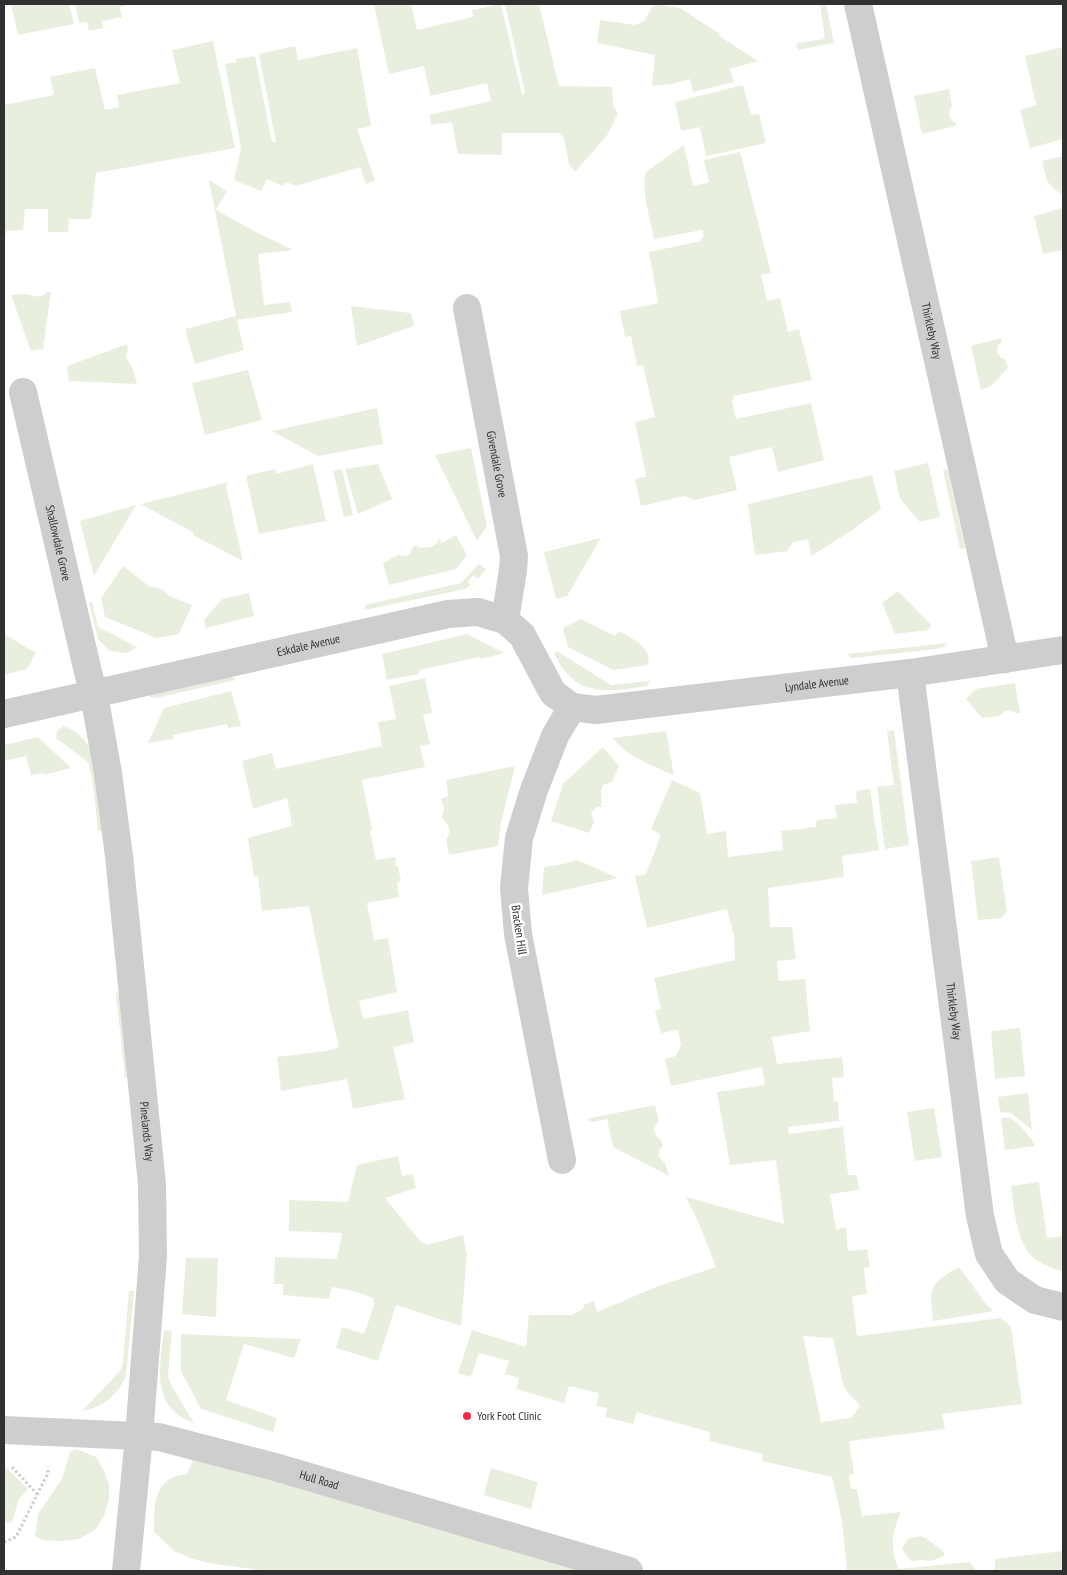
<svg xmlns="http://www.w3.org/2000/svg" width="1067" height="1575" viewBox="0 0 1067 1575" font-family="'PT Sans Narrow',sans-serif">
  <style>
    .green { fill: #e9efdf; fill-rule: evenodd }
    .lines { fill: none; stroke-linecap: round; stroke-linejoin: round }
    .path { stroke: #cecece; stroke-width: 3; stroke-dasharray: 2.5 2.5; stroke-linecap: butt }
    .minor { stroke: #cecece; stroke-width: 28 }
    .poi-dot { fill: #f42845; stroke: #fff; stroke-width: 2 }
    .labels { text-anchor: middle; stroke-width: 5; stroke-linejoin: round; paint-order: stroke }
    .street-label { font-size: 12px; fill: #313131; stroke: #fff }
    .poi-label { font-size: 12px; fill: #313131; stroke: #fff; text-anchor: start }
  </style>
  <rect width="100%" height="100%" fill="#fff"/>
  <g class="green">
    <path d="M11,4H69L74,24L18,35Z"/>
    <path d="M75,4H128V5L120,7L122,17L102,21L103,28L89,31L87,22L79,23Z"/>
    <path d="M381,4H411L417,30L473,17L472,10L501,4L522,95L525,93L505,4H539L559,86L612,87L613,106L618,113L608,134L575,172L569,164L564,138L559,133H502V155L458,154L452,122L431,125L430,115L491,101L487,83L430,96L424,66L389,74L374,5Z"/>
    <path d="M654,4L680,8L720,34L719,36L758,61L730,69L734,82L693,92L690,79L672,84L652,86L655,55L597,43L600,20L635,25L644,21Z"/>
    <path d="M820,4H826L834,43L798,50L796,46L798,43L825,39Z"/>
    <path d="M213,41L235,148L96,173L91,219H69L68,232H48V183V209H25L23,230L6,231V234L4,235V105L54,95L50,77L95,68L105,110L119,107L117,95L180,83L172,50Z"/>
    <path d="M295,46L298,60L357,48L371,126L357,129L375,180L366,184L360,167L296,186L286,182L283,186L267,179L261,191L234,180L241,148L225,64L236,62V59L255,56L272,142H276L259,54Z"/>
    <path d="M1063,47V139L1030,148L1020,110L1036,105L1025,56Z"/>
    <path d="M743,85L751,115L759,114L766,143L706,156L700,127L681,131L675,102Z"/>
    <path d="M949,89L952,106C947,113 949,119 956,123V126L922,134L914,96Z"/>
    <path d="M684,145L693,186L709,182L704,160L740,152L771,273L761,275L767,301L780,298L788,332L799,329L812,380L734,396V399L732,400L736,419L811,403L824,460L778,472L772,447L729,457L737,490L695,500L684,496L641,506L635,479L667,471L646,476L635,422L655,417L643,365L637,366L631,336L625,337L620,311L658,303L649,252L701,241V239L704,237L702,230L654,239C651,223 640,185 646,172Z"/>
    <path d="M1063,156V195L1054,189L1047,181L1042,161Z"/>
    <path d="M209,180L227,191L216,210L258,233L293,250L258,254L264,305L290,302L292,312L237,320L244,350L195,364L185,329L236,316Z"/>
    <path d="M1063,208V250L1043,254L1034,216Z"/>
    <path d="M47,292H51L43,349L31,351L11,295C15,295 20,294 24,294C33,294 39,301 47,292Z"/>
    <path d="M351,306L411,313L414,326L357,346Z"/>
    <path d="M1001,338L1002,342L998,345L997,352L1001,358L1005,359L1008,368L990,387L981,390L971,346Z"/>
    <path d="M127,344L128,350L126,355L127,360L132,367L137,384L69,381L67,366Z"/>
    <path d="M248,370L262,420L205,435L192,383Z"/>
    <path d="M377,408L383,444L318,456L272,431Z"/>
    <path d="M471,448L487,526L477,541L435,455Z"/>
    <path d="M928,463L940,517L920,522L900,499L894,471Z"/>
    <path d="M313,464L326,521L259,534L246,476L275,469L276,474Z"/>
    <path d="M378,464L392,499L358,514L345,469Z"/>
    <path d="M342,469L353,515L344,517L333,471Z"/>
    <path d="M943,470H948L965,548L960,549Z"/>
    <path d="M872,475L881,509L851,531L811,556L808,539L793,542L787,551L755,555L748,504Z"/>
    <path d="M229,482L226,486L243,561L193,535L194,533L141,504Z"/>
    <path d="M136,505L94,576L80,521Z"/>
    <path d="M456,535L467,555L456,569L389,585L383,563L398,555L406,556L410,554L413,547L417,545L418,548C427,547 436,549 439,538L442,543Z"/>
    <path d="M601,538L567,596L556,599L544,552Z"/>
    <path d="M479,564L486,569L478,579L473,575L468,582L471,585L465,589L365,610V605L461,583Z"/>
    <path d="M123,566L150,587C156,586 166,591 169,596L192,605L179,634L156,638L105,617L101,598Z"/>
    <path d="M898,591L931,625L928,630L895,634L882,603Z"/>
    <path d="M249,593L254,616L206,628L204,620L222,599Z"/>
    <path d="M92,602L98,627L137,647L127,653L110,651L98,639L89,603Z"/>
    <path d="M581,619L615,636L619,631C632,639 653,647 648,665L613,670L568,647L563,628Z"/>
    <path d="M4,634L36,653L27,669L4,675Z"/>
    <path d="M467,634L504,653L481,659L480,657L419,670V674L387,680L382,654Z"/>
    <path d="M948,643L944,647L936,649L852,658L847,654Z"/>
    <path d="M557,651L611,685L650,681L647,686C606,693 574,697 554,653Z"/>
    <path d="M231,676L236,680L156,698L150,697L151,692Z"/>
    <path d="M425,678L432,713L423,715L430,744L420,746L425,767L362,780L372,830L370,831L376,860L395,857L396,866H398L401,881L397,882L399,897L367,903L374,940L388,938L397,992L359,1001L363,1019L408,1010L414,1042L393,1047L405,1099L353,1109L347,1079L281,1091L277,1057L326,1051L339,1047L329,1006L309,906L262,911L258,876H254L248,838L292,826L287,798L253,809L242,761L272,753L276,769L382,746L378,722L396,719L389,686Z"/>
    <path d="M1015,683L1020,713H1015C1010,708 1004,710 1000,716L982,718L966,699L975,689Z"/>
    <path d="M231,691L241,726L228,728L227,724L173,735V739L148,743L164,708Z"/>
    <path d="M63,726C92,736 94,758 97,785C99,800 101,816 103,831H98L92,777L88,762L56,738L57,731Z"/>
    <path d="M894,730L909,845L885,849L877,787L894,785L887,731Z"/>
    <path d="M666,731L674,775C653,766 627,757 613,738Z"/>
    <path d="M38,737L71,768L44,775V773L31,775L26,756L4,761V745Z"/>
    <path d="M603,747L619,766L612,782L603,785C599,793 603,798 601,805L604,807H597L591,813L594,822L589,833L551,821L563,784Z"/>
    <path d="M515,766L501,822L498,846L449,855L446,839C454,828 447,825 442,817L444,808L441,799L448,796L446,780Z"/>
    <path d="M672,780L700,793L707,834L726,831L728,857L783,850L781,831L816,827V823L818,820L837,818L835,805L857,803L856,791L870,789L879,850L842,856L844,877L768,888L770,927H792L796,959L777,961L779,981L805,979L810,1031L772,1037L777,1064L842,1057L844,1077L832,1078L834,1101L826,1102L838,1101L839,1121L788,1127L789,1134L843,1127L848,1175H857L859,1190L830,1194L836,1229L846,1228L848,1251L867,1249L870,1267L864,1268L867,1294L852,1296L857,1336L1001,1318L1011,1327L1022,1404L942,1414L945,1429L849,1441L854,1474L849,1475L851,1489H857L862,1516L901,1512C892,1533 889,1547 899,1569L970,1562L976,1571H847L842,1521L832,1477L762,1461L763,1454L709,1441L710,1432L637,1412L633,1424L605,1417L607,1408L596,1406L599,1393L569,1386L564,1403L516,1389L519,1378L505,1374L509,1361L479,1353L471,1377L458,1373L472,1330L526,1347L529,1315H572L583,1309L585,1304L594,1301L597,1312L656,1287L716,1267L699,1224L686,1197L784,1224L776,1160L730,1165L717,1092L765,1085L762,1067L671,1086L665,1059L676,1056L681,1045L678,1030L661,1033L655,1011L661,1009L654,978L735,960L734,936L727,909L647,928L635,876L646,874L661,835L651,829ZM803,1336L833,1338L844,1388L860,1406L851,1418L821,1422Z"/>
    <path d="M999,857L1007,911L1002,918L978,920L971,861Z"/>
    <path d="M577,860L618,878L542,895L544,867L558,865Z"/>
    <path d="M124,992L133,1076L125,1078L116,993Z"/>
    <path d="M1020,1028L1025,1076L995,1079L991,1031Z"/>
    <path d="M1028,1093L1032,1130L1011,1113L1000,1112L998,1097Z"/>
    <path d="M655,1105L659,1121C651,1129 654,1135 662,1141L663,1146L659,1150V1157L665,1163L669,1176L613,1147L607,1119L592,1122L586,1119Z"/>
    <path d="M934,1108L942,1157L915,1161L907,1112Z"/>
    <path d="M1001,1118C1003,1118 1007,1117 1010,1118C1017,1121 1033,1139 1035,1146L1005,1150Z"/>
    <path d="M398,1156L402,1176L413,1174L416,1188L385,1198L420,1241L427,1245L463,1235L467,1254L461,1326L396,1305L378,1361L336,1348L342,1327L364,1334L374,1306L373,1298L353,1291L332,1287L329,1299L283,1295V1284H274L275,1257L337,1259L342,1233L289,1231V1200L348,1202L357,1165Z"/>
    <path d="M1039,1182L1047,1238L1063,1236V1272C1054,1268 1043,1265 1035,1259C1016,1244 1014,1207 1011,1186Z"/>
    <path d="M186,1258H218L216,1317L182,1314Z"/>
    <path d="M959,1267L986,1304L993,1311L933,1321C929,1286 929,1285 959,1267Z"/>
    <path d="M129,1291H134L126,1376C117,1396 104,1406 82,1411L121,1370L123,1362Z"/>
    <path d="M164,1330L172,1331L168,1376L171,1385L194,1423C150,1407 160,1367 164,1330Z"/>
    <path d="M181,1334L301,1339L294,1358L244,1344L226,1400L277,1418L273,1432L201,1409L181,1371Z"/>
    <path d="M76,1449L96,1457L104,1471L109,1484V1499L105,1514L95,1530L79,1539L62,1541L42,1540L35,1536L38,1514L62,1479L70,1452Z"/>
    <path d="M194,1458L582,1571H268L208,1563L190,1558L174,1551L154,1532C154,1504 153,1477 187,1474Z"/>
    <path d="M4,1466L28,1489L19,1499L12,1522L4,1523Z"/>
    <path d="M491,1468L538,1482L531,1509L484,1495Z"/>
    <path d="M920,1536L927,1539L944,1552V1556L931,1561L921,1560L911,1561L902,1549L908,1539Z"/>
    <path d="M1063,1551V1571H993L995,1567V1559Z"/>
  </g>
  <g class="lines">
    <g class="path">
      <path d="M12,1467L37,1494"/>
      <path d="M4,1542L16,1537L48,1473V1467"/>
    </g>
    <g class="minor">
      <path id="s1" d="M858,4L1005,659"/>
      <path id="s2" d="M467,308L514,556L513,570L505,620"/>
      <path id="s3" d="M23,392L88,672L94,695L108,773L119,856L152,1184L153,1256L139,1436L126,1571"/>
      <path id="s4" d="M910,673L980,1216L989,1254L1007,1281L1035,1300L1063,1307"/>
      <path id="s5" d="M4,714L448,614L478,612L505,620L522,635L553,693L572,707L596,710L910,673L1063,650"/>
      <path d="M562,1160L518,934L514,888L519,838L534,790L555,736L572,707"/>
      <path id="s6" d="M4,1430L159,1437L275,1467L629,1571"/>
    </g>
  </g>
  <circle class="poi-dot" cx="467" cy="1416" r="5"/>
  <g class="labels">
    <g class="street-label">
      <text dy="4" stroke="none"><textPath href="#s1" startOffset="335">Thirkleby Way</textPath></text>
      <text dy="4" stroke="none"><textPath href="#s2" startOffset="159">Givendale Grove</textPath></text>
      <text dy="4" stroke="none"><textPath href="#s3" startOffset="155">Shallowdale Grove</textPath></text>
      <text dy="4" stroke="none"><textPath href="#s5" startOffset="312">Eskdale Avenue</textPath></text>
      <text dy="4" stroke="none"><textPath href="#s5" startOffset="872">Lyndale Avenue</textPath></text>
      <text transform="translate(519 930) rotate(82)" y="4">Bracken Hill</text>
      <text dy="4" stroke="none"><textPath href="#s4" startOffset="341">Thirkleby Way</textPath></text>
      <text dy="4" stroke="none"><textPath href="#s3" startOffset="751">Pinelands Way</textPath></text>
      <text dy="4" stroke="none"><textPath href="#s6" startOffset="321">Hull Road</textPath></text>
    </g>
    <g class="poi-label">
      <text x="477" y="1420">York Foot Clinic</text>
    </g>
  </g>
  <rect width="1067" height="1575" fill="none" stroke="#313131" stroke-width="10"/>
</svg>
